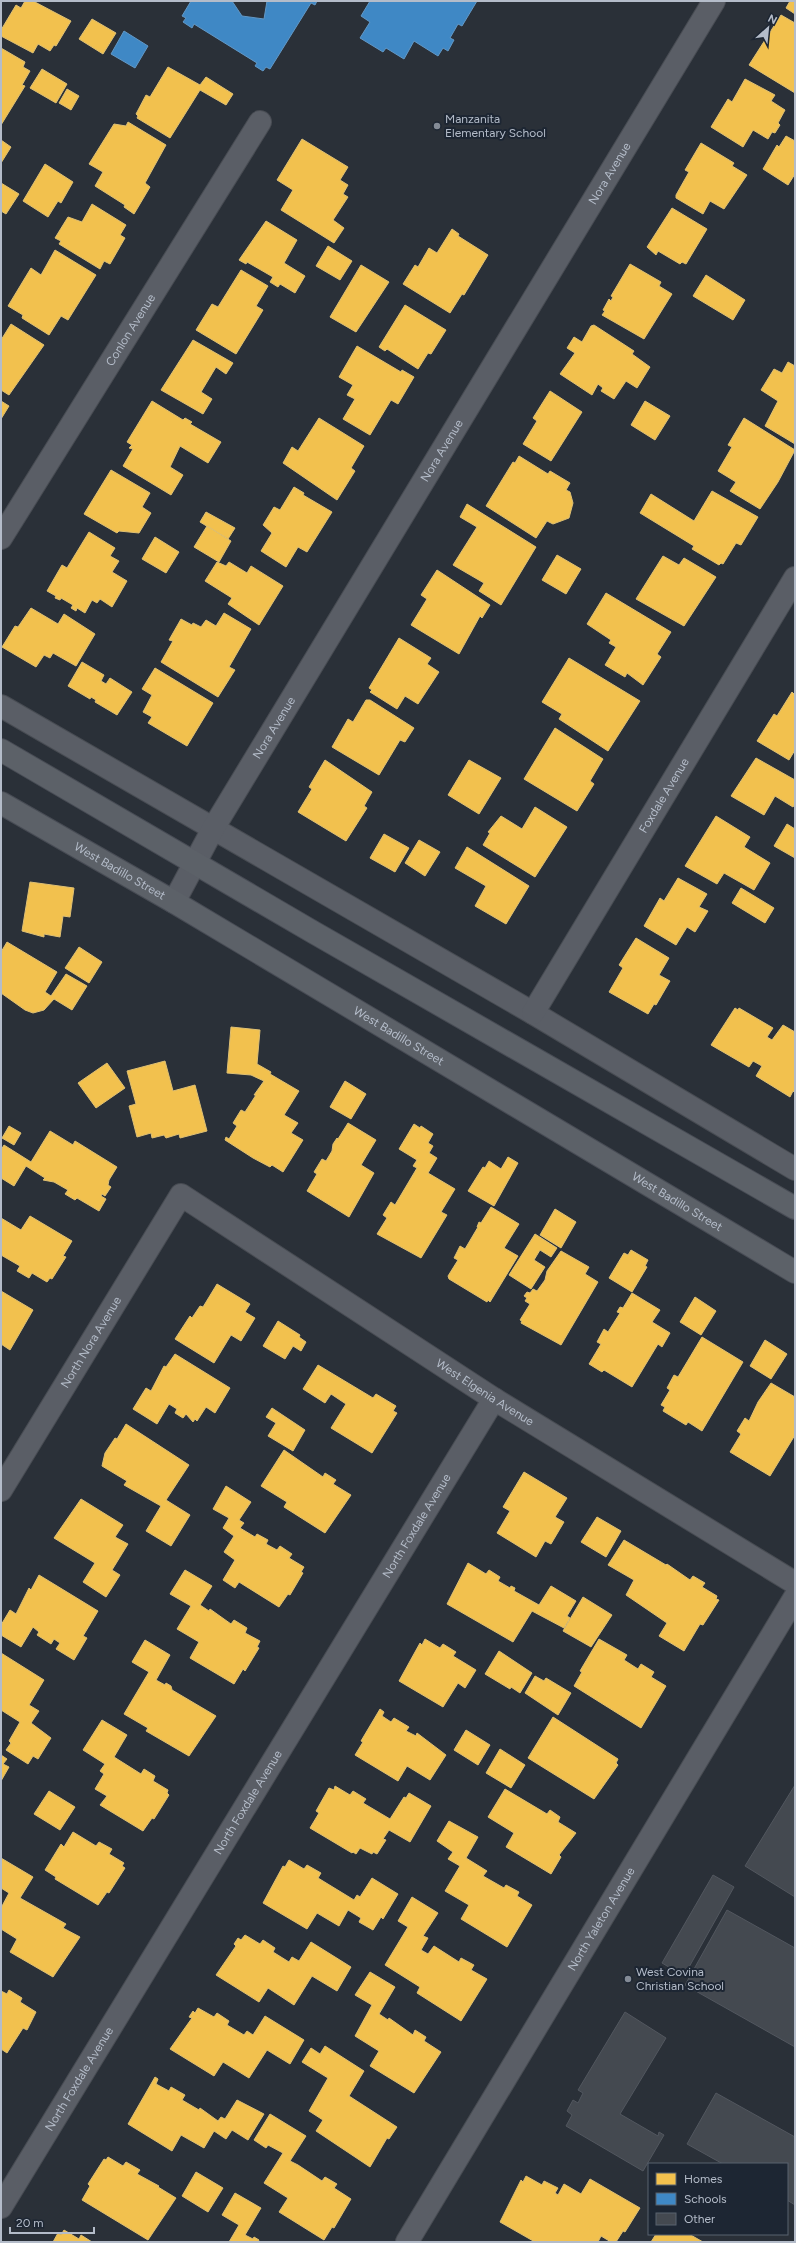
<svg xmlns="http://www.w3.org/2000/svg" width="796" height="2243" viewBox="0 0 796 2243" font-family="Figtree,sans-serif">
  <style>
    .homes { fill: #f2c14e; stroke: #dfc073 }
    .schools { fill: #3f88c5; stroke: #6298c6 }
    .building { fill: #444950; stroke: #52575f }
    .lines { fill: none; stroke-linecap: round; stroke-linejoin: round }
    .street-casing { stroke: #484c53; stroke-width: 24 }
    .primary-casing { stroke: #484c55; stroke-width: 24 }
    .street { stroke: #5a5e66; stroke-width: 22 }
    .primary { stroke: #5c6168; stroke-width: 22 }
    .poi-dot { fill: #848b96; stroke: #1d2633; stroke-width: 1.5 }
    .labels { text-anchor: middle; stroke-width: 4; stroke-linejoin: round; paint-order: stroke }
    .poi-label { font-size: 12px; fill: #b4bcc9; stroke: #1d2633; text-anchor: start }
    .street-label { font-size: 12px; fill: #b4bcc9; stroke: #1d2633 }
  </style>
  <rect width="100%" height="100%" fill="#2a3038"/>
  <g class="homes">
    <path d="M25,1H33L71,21L56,46L54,45L50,51L38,44L33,53L1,36V30L16,5L21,8Z"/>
    <path d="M790,1H795V14L786,8Z"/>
    <path d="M781,15L795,23V93L749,65Z"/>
    <path d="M92,19L116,33L103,54L79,39Z"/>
    <path d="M1,48L25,62L23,67L30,71L22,85L25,86L1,125Z"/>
    <path d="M168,67L200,85L206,77L233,94L226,105L200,90L170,138L137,118L138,116L136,114L146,95L150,97Z"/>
    <path d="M42,69L67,84L56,103L30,88Z"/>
    <path d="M745,79L775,95L771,101L785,110L778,123L780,125L775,133L772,132L768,139L753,130L743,147L711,127L728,99L732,102Z"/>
    <path d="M67,89L79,96L71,110L59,103Z"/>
    <path d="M128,122L166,145L145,183L150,187L134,214L124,207L125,205L95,186L103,172L89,164L114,124L126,126Z"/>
    <path d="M786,136L795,141V174L788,185L763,169L777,145L779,147Z"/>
    <path d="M302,139L348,167L340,180L348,185L343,194L348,197L333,220L344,228L334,243L281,210L293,190L277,180Z"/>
    <path d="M1,140L11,147L1,163Z"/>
    <path d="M701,143L734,163L732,166L747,175L724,209L710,201L703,214L676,198V195L689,172L685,170Z"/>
    <path d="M45,164L73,182L61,203L58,201L48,217L23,201Z"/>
    <path d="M1,183L19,194L6,214L1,211Z"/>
    <path d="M92,204L126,225L120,235L125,238L110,264L104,261L100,269L59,244L61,241L55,238L68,217L82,222Z"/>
    <path d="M672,208L707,229L686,264L682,262L680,264L658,251L656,255L647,247Z"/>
    <path d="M266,221L297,240L284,263L305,276L295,293L280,284L278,287L270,282L273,277L247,262L246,264L239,260Z"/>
    <path d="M452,229L459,234L458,236L488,255L464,295L462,294L450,313L403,284L415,265L418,267L429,248L437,253Z"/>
    <path d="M328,246L352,261L340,280L316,266Z"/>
    <path d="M55,250L96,275L68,320L61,316L49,335L22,318L23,315L8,306L31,268L41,275Z"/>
    <path d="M630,264L661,282L659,286L672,294L644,339L602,315L605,311L603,310L609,299L611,301L613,297L611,296Z"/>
    <path d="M361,265L389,282L356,332L330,317Z"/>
    <path d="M241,270L268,286L256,306L263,310L236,354L196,330L212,304L218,307Z"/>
    <path d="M706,275L745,300L733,320L693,296Z"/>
    <path d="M405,305L446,330L431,354L428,353L418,369L387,349L385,351L379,347Z"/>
    <path d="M11,324L44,345L9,395L1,390V340Z"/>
    <path d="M594,325L634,351L632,354L650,367L637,388L626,381L614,399L601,391L603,388L598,384L592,395L560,374L575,353L567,348L574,337L582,342L591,326Z"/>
    <path d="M193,340L233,363L226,374L216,367L201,392L212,399L203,414L161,390Z"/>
    <path d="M357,346L401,372L402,370L414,377L398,404L391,400L370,435L343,419L355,399L347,395L353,385L339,377Z"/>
    <path d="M788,362L795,366V444L765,426L778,401L761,390L774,369L782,373Z"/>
    <path d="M550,391L582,412L551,461L523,444L537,421L533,418Z"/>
    <path d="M1,401L9,406L1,419Z"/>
    <path d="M152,401L183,420L185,418L192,422L190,424L221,442L208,463L180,446L170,467L183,475L171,495L123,466L133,449L129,448L132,445L127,442Z"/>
    <path d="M645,401L670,416L655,440L631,425Z"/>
    <path d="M319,418L364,446L351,468L355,471L337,500L283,463L292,447L298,451Z"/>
    <path d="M744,418L795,450L778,482L760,509L730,491L736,482L718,471L732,447L728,445Z"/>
    <path d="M519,456L548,474L550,471L570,483L566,490L570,492L573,503L569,518L553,524L547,521L536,538L486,506L513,462L515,463Z"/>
    <path d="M111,470L150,493L142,507L151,513L139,533L119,531L117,533L84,514Z"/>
    <path d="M294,487L304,493L303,495L332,512L307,552L298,547L286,567L261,551L272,533L263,525L274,507L280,510Z"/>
    <path d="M712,491L758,517L741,545L736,543L723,564L721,563L719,565L692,549L694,546L640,513L651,494L694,521Z"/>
    <path d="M467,504L536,547L501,605L479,591L484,583L453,565L477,527L460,517Z"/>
    <path d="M206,512L235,528L228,539L200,522Z"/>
    <path d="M207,526L231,541L219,562L194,547Z"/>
    <path d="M89,532L115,548L110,556L119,561L112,572L127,581L112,607L100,599L97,603L92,600L85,613L77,608L76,611L71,608L73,605L61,598L60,600L55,598L56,596L47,591L62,565L67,568Z"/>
    <path d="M155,537L179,552L166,573L142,559Z"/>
    <path d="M557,555L581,569L566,594L542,580Z"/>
    <path d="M663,556L679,565L684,558L716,577L684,626L636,599Z"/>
    <path d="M217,562L226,566L229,562L247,573L251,566L283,586L259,625L228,604L232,598L205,581Z"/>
    <path d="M437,570L490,605L482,618L480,616L459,654L411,625L427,599L421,595Z"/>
    <path d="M606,593L671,632L657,654L661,657L643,685L627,673L625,677L605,665L616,647L609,643L611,640L587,624Z"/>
    <path d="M31,608L58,624L64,614L95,634L76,666L53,653L50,658L44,655L36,667L2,647L15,626L18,627Z"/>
    <path d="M224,613L251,629L229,667L235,670L218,697L161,662L173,641L169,640L181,619L192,625L193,623L201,627L206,620L216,626Z"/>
    <path d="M399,638L431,658L427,664L439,672L418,704L405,696L397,709L370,692L372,690L369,688Z"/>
    <path d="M569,658L640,701L608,751L559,719L562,714L542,702Z"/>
    <path d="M82,662L104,675L101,681L106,684L110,678L132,692L117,715L95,702L96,700L91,697L90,699L68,686Z"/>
    <path d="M155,668L213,703L187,746L148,723L152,717L143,712L152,695L142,689Z"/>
    <path d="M792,692L795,695V750L789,760L757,741L774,714L777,716Z"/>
    <path d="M366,700H370L414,728L405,742L400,740L379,775L332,747L348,719L353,722Z"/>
    <path d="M555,728L603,759L590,781L594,784L577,811L524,779Z"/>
    <path d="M756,758L795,780V804L793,807L775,796L764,815L731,796Z"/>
    <path d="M325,760L372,792L364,806L367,808L346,841L298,812L312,789L309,787Z"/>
    <path d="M469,760L501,778L479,814L448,795Z"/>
    <path d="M535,807L567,827L535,877L483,845L490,833L488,832L501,816L522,829Z"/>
    <path d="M716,816L750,837L744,847L770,863L754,890L724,873L717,884L685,866Z"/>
    <path d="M787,824L795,829V858L774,846Z"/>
    <path d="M384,834L409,848L395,872L370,858Z"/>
    <path d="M419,840L440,852L425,876L405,863Z"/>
    <path d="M467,847L529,886L506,924L475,906L486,886L455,868Z"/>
    <path d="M678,878L707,894L699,907L708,911L695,932L687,927L676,945L644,926L660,898L664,901Z"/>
    <path d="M30,882L74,888L70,917L63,916L60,937L44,934V937L22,931Z"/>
    <path d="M741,888L774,908L765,923L732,903Z"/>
    <path d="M636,938L669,958L659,975L670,981L656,1005L654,1004L648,1014L609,992L623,968L619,965Z"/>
    <path d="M7,942L57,972L45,992L51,996L66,974L87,986L72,1010L54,999L44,1010L33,1013L25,1010L1,993V952Z"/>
    <path d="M79,947L102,962L89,983L65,968Z"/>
    <path d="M735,1008L738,1010L739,1008L773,1028L767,1037L772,1040L783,1025L795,1032V1093L793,1091L790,1097L756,1076L762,1066L753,1061L749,1067L711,1045Z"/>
    <path d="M231,1027L260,1030L257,1064L271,1072L270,1074L299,1091L284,1115L298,1123L291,1133L303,1140L283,1172L272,1165L270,1167L253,1158L225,1140L226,1137L229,1139L237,1126L233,1123L241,1110L245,1112L256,1095H254L264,1081L251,1075L227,1073Z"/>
    <path d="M165,1061L173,1091L195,1085L207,1131L180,1138L179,1134L166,1138L164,1135L152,1138L151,1133L137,1137L129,1106L136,1104L127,1071Z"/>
    <path d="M107,1063L125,1088L96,1108L78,1083Z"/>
    <path d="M345,1081L366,1094L351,1119L330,1107Z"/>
    <path d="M348,1123L376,1140L361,1165L374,1173L349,1217L307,1191L317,1174L314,1172L322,1159L326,1161L332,1151L333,1144L337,1138L338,1139Z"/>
    <path d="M414,1124L420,1128L421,1126L433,1134L428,1143L433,1146L429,1153L437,1158L428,1173L455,1189L441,1212L447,1215L421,1258L377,1234L387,1218L383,1215L391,1202L395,1205L417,1168L413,1166L417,1160L399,1149Z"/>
    <path d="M9,1126L21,1133L14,1145L2,1138Z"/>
    <path d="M50,1131L73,1145L75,1141L117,1167L109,1180L108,1185L111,1187L105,1196L102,1194L101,1196L106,1199L99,1211L77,1198L75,1200L65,1194L68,1190L54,1182L43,1180L45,1178L26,1166L14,1186L1,1178V1150L4,1145L31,1162Z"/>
    <path d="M508,1157L518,1163L494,1206L468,1191L483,1167L485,1168L489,1161L501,1169Z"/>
    <path d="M491,1207L519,1224L504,1248L518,1256L490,1302L488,1300L487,1302L449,1279L448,1276L458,1260L454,1258L460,1246L465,1249L478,1227H477L479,1222L481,1223Z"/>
    <path d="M555,1209L576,1222L561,1248L540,1235Z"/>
    <path d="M30,1216L72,1241L63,1256L66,1257L52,1279L50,1278L47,1282L32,1273L29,1278L17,1271L20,1266L1,1255V1218L21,1230Z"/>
    <path d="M535,1234L557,1248L551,1257L540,1250L534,1260L545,1267L531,1289L509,1275Z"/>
    <path d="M631,1250L648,1260L645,1266L647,1267L632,1292L609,1278L624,1253L628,1255Z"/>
    <path d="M561,1251L589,1267L585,1274L598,1282L561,1345L521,1323L522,1321L520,1320L530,1304L525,1301L527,1298L524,1296L527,1292L530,1293L533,1289L537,1291L545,1280L547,1271Z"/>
    <path d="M217,1284L250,1304L245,1312L255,1318L241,1341L231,1335L214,1363L175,1339L190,1316L192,1318L200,1306L203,1307Z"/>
    <path d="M1,1291L33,1310L10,1350L1,1344Z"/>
    <path d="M632,1293L660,1310L652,1322L670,1333L662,1347L658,1344L632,1387L604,1370L602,1372L589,1364L601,1344L597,1342L604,1329L608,1332L620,1313L617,1312L620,1307L623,1308Z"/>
    <path d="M695,1297L716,1311L701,1335L680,1322Z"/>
    <path d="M278,1321L300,1335L299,1337L306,1342L301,1351L293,1346L285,1359L263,1346Z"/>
    <path d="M702,1337L743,1362L702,1431L688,1422L686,1425L663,1411L665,1407L661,1405L670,1390L667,1388L674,1375L678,1377Z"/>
    <path d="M765,1340L787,1354L771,1379L750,1366Z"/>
    <path d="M175,1354L230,1388L215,1413L206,1407L197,1421L195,1419L193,1422L186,1414L183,1418L175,1413L177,1409L169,1404L157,1424L133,1409L146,1388L151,1391L164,1366L166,1367Z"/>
    <path d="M318,1365L373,1398L376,1394L396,1406L393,1411L397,1413L372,1453L331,1428L346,1404L331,1394L325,1403L303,1389Z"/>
    <path d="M771,1383L795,1397V1435L770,1476L730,1452L741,1434L737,1431L745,1418L749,1421L758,1402Z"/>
    <path d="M272,1408L305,1430L293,1451L268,1436L276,1423L266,1417Z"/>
    <path d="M126,1424L189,1465L166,1500L190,1515L171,1546L146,1531L161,1506L124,1485L127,1481L102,1466L105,1453L115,1438L117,1439Z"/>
    <path d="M284,1450L323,1477L325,1473L336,1480L333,1484L351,1495L325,1533L284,1507L287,1502L261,1486Z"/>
    <path d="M524,1472L567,1498L555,1517L564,1522L551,1544L545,1541L536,1557L497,1533L510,1511L503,1507Z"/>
    <path d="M226,1486L251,1502L239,1520L244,1523L240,1528L255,1537L257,1534L268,1540L266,1544L277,1550L280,1546L292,1554L289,1558L304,1567L301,1572L303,1573L290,1595L288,1594L279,1607L239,1582L235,1588L223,1580L235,1560L224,1552L234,1536L223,1528L229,1518L213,1509Z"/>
    <path d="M81,1499L123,1525L115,1537L128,1544L112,1570L120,1575L106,1597L83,1582L95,1563L54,1538Z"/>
    <path d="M597,1517L621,1531L606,1557L581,1542Z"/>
    <path d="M624,1540L666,1565L667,1564L690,1580L693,1576L705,1583L702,1587L717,1596L716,1599L719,1600L703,1625L700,1624L684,1651L659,1636L667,1623L626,1595L634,1580L608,1565Z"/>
    <path d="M468,1563L486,1574L489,1570L500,1577L498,1581L510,1588L511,1586L515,1588L514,1591L539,1605L551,1586L576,1601L567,1616L570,1618L564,1628L532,1611L513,1642L447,1604Z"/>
    <path d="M185,1570L212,1586L200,1605L209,1611L210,1609L231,1624L234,1620L247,1628L245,1633L260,1641L257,1647L259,1648L245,1671L243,1669L234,1684L190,1658L199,1642L177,1629L191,1606L170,1594Z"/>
    <path d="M39,1575L98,1611L83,1636L87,1638L74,1660L56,1649L60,1643L54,1639L51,1644L37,1635L39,1632L33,1627L21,1647L1,1635V1625L10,1610L16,1614L29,1588L31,1590Z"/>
    <path d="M583,1597L612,1615L591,1647L563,1631Z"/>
    <path d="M425,1639L440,1648L443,1644L456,1652L453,1656L476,1670L465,1688L458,1683L443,1707L399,1681L420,1643L422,1645Z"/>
    <path d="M599,1639L627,1655L624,1660L638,1669L641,1664L654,1672L651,1677L666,1686L641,1728L574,1686L582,1672L580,1671Z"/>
    <path d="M145,1640L170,1655L156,1680L165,1685L166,1683L171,1686L172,1690L216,1716L189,1756L146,1731L148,1728L124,1714L149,1672L132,1662Z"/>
    <path d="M499,1651L532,1673L520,1693L511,1687L510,1689L485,1674Z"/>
    <path d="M1,1653L44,1680L29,1705L39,1711L31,1723L51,1738L38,1759L33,1756L28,1764L6,1750L11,1743L9,1741L20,1722L1,1710Z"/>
    <path d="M535,1676L544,1681L546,1678L571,1693L558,1715L525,1693Z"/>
    <path d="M380,1709L384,1712L382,1716L391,1722L394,1718L409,1727L406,1731L416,1736L417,1733L446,1755L430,1780L407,1766L398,1781L355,1755L363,1742L361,1741Z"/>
    <path d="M553,1717L618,1759L616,1763L618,1765L594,1799L528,1758Z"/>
    <path d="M102,1720L127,1735L114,1757L141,1774L144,1769L155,1776L153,1781L168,1790L167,1793L169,1795L154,1819L152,1818L143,1831L100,1805L107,1796L95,1789L104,1774L100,1771L105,1764L83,1750Z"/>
    <path d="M466,1730L490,1745L478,1765L454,1750Z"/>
    <path d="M500,1749L525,1765L511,1788L486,1773Z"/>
    <path d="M1,1755L7,1759L3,1764L9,1767L1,1781Z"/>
    <path d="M335,1786L350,1795L353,1791L366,1799L363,1803L390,1819L404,1797L406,1798L409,1793L431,1806L410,1842L389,1830L383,1839L386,1840L377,1854L373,1852L372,1854L360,1848L356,1854L353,1852L352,1853L310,1828L319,1813L316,1811L329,1788L334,1790Z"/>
    <path d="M505,1789L547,1814L550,1810L560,1817L558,1822L576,1833L559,1855L561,1857L551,1874L506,1847L514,1833L488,1817Z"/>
    <path d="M49,1791L75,1807L60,1830L34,1814Z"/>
    <path d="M449,1821L478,1837L466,1858L487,1871L483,1876L504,1888L506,1885L519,1892L517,1896L532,1905L507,1947L461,1919L469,1905L445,1891L460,1866L448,1859L453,1852L437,1841Z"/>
    <path d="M73,1832L96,1846L99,1842L112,1849L109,1854L124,1863L122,1866L125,1868L109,1893L107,1892L98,1905L55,1879L56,1877L45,1870L61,1844L64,1847Z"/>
    <path d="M1,1858L33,1877L20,1898L66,1924L63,1928L80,1937L53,1977L10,1952L17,1939L1,1929V1908L9,1893L1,1888Z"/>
    <path d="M289,1860L304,1869L307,1865L321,1873L318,1878L354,1900L357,1895L360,1897L372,1878L398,1894L383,1919L381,1917L373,1930L359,1922L361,1918L348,1910L339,1926L317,1913L307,1929L263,1903L283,1866L285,1867Z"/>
    <path d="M412,1897L438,1913L423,1936L428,1938L421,1950L428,1954L434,1946L459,1962L461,1958L474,1965L471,1970L487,1979L461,2021L417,1993L420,1987L385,1965L408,1927L398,1921Z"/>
    <path d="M245,1935L260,1944L263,1940L275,1948L273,1952L289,1962L292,1957L299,1961L311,1942L351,1967L337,1991L312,1976L294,2005L268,1988L259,2002L216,1975L236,1946L234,1944L238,1938L241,1940Z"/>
    <path d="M370,1972L395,1987L379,2014L388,2020L389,2018L413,2035L415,2030L426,2037L424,2041L441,2052L414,2093L370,2066L379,2051L355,2036L372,2005L355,1995Z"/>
    <path d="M9,1990L22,1998L20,2002L36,2012L27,2030L23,2028L7,2053L1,2049V1991L7,1994Z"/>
    <path d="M198,2008L214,2017L217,2013L229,2021L227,2025L244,2035L247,2031L253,2035L265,2016L304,2040L290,2064L267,2050L249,2078L223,2062L214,2076L170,2049L192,2018L189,2017L193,2011L195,2013Z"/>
    <path d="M325,2046L364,2071L349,2096L397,2127L389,2139L387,2138L370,2167L316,2131L323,2120L309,2111L328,2078L302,2062L311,2048L320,2054Z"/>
    <path d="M155,2077L158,2079L156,2084L169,2091L171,2087L185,2095L182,2100L199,2110L200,2108L218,2121L221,2117L225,2119L237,2100L264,2114L248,2140L232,2130L226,2139L214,2131L204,2148L181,2135L172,2151L128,2124Z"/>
    <path d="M270,2114L306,2136L290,2161L298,2165L322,2181L325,2177L337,2184L334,2188L351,2199L334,2228L332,2227L324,2240L279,2212L288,2198L264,2183L283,2153L268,2145L266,2148L254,2140Z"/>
    <path d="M108,2157L123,2166L126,2162L140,2170L137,2174L159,2186L158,2187L176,2198L148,2240L82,2200L90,2186L88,2184L104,2159L106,2160Z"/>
    <path d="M196,2172L223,2188L208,2212L182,2196Z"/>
    <path d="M526,2176L542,2185L544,2181L558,2188L555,2193L558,2195L564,2184L581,2194L590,2179L640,2208L625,2232L623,2231L616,2242H611L601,2236L598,2242H535L500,2222L521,2180L523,2182Z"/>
    <path d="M235,2193L261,2208L245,2235L253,2239L254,2237L259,2240L258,2242H229L239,2225L222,2215Z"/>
    <path d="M64,2230L79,2239L81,2235L92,2242H53L58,2233L61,2235Z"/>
    <path d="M656,2234H689L703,2242H651Z"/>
  </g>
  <g class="schools">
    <path d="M191,1H232L242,16L264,19L267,1H317L315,5L311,3L270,69L266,67L263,71L255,66L257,63L194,24L192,28L183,22L186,18L182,16Z"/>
    <path d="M370,1H477L462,26L458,24L450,38L454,40L448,51L443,48L438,56L414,41L404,59L386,48L383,52L360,38L370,22L361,16Z"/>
    <path d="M124,31L148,46L135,68L111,54Z"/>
  </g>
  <g class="building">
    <path d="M795,1785V1897L745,1866Z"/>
    <path d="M713,1875L734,1887L684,1976L662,1963Z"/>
    <path d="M727,1910L795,1948V2047L685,1985Z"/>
    <path d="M625,2012L666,2038L620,2114L658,2136L659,2132L664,2135L643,2171L566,2126L572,2115L567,2111L573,2100L578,2103L583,2093L578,2090Z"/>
    <path d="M716,2093L795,2137V2205L787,2200V2164H723L687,2144Z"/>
  </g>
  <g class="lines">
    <g class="street-casing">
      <g id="street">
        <path id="s1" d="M1,538L260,122"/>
        <path d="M1,706L533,1013L795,1169"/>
        <path id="s2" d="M174,902L214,827L714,1"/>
        <path id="s3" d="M533,1013L795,578"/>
        <path id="s4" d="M1,1490L181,1195L494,1399L795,1583"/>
        <path id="s5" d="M1,2207L494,1399"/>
        <path id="s6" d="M407,2242L795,1597"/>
      </g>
    </g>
    <g class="primary-casing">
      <g id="primary">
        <path d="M1,750L313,932L795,1208"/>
        <path id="s7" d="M1,803L174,902L795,1272"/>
      </g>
    </g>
    <use href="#street" class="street"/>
    <use href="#primary" class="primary"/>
  </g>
  <g class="poi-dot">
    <circle cx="437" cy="126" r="4"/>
    <circle cx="628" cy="1979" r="4"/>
  </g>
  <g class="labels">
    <g class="poi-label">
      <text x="445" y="123">Manzanita<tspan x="445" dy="14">Elementary School</tspan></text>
      <text x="636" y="1976">West Covina<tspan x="636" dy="14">Christian School</tspan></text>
    </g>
    <g class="street-label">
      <text dy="4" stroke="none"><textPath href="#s2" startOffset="849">Nora Avenue</textPath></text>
      <text dy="4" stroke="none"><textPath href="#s1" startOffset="245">Conlon Avenue</textPath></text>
      <text dy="4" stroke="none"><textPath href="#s2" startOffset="525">Nora Avenue</textPath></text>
      <text dy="4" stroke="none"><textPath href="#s2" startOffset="201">Nora Avenue</textPath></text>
      <text dy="4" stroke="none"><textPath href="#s3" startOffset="254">Foxdale Avenue</textPath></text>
      <text dy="4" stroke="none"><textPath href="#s7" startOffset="137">West Badillo Street</textPath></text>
      <text dy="4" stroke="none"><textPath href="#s7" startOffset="461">West Badillo Street</textPath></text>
      <text dy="4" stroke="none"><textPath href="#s7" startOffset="785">West Badillo Street</textPath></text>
      <text dy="4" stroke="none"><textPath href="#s4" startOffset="173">North Nora Avenue</textPath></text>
      <text dy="4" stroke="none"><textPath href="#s4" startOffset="708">West Elgenia Avenue</textPath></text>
      <text dy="4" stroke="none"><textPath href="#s5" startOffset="798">North Foxdale Avenue</textPath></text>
      <text dy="4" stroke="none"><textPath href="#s5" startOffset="474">North Foxdale Avenue</textPath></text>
      <text dy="4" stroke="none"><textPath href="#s6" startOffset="377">North Yaleton Avenue</textPath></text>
      <text dy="4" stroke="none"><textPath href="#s5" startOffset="150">North Foxdale Avenue</textPath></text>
    </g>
  </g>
  <rect width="796" height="2243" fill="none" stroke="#b4bcc9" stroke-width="4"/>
  <rect x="648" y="2163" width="140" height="72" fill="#1d2633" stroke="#59626f"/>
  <rect x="656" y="2173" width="20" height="12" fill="#f2c14e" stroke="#59626f"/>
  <text x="684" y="2183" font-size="12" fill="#b4bcc9">Homes</text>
  <rect x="656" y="2193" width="20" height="12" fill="#3f88c5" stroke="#59626f"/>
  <text x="684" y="2203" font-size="12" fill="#b4bcc9">Schools</text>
  <rect x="656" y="2213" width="20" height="12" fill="#444950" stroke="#59626f"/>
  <text x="684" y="2223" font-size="12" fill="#b4bcc9">Other</text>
  <g transform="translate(768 28) rotate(27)" stroke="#1d2633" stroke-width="3" paint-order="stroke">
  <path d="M0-3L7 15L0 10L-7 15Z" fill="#b4bcc9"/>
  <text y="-6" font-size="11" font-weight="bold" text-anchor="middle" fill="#b4bcc9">N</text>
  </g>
  <path d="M10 2227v6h84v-6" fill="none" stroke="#b4bcc9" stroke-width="2"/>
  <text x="16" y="2227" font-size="12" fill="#b4bcc9" stroke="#1d2633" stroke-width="3" paint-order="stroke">20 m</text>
</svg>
